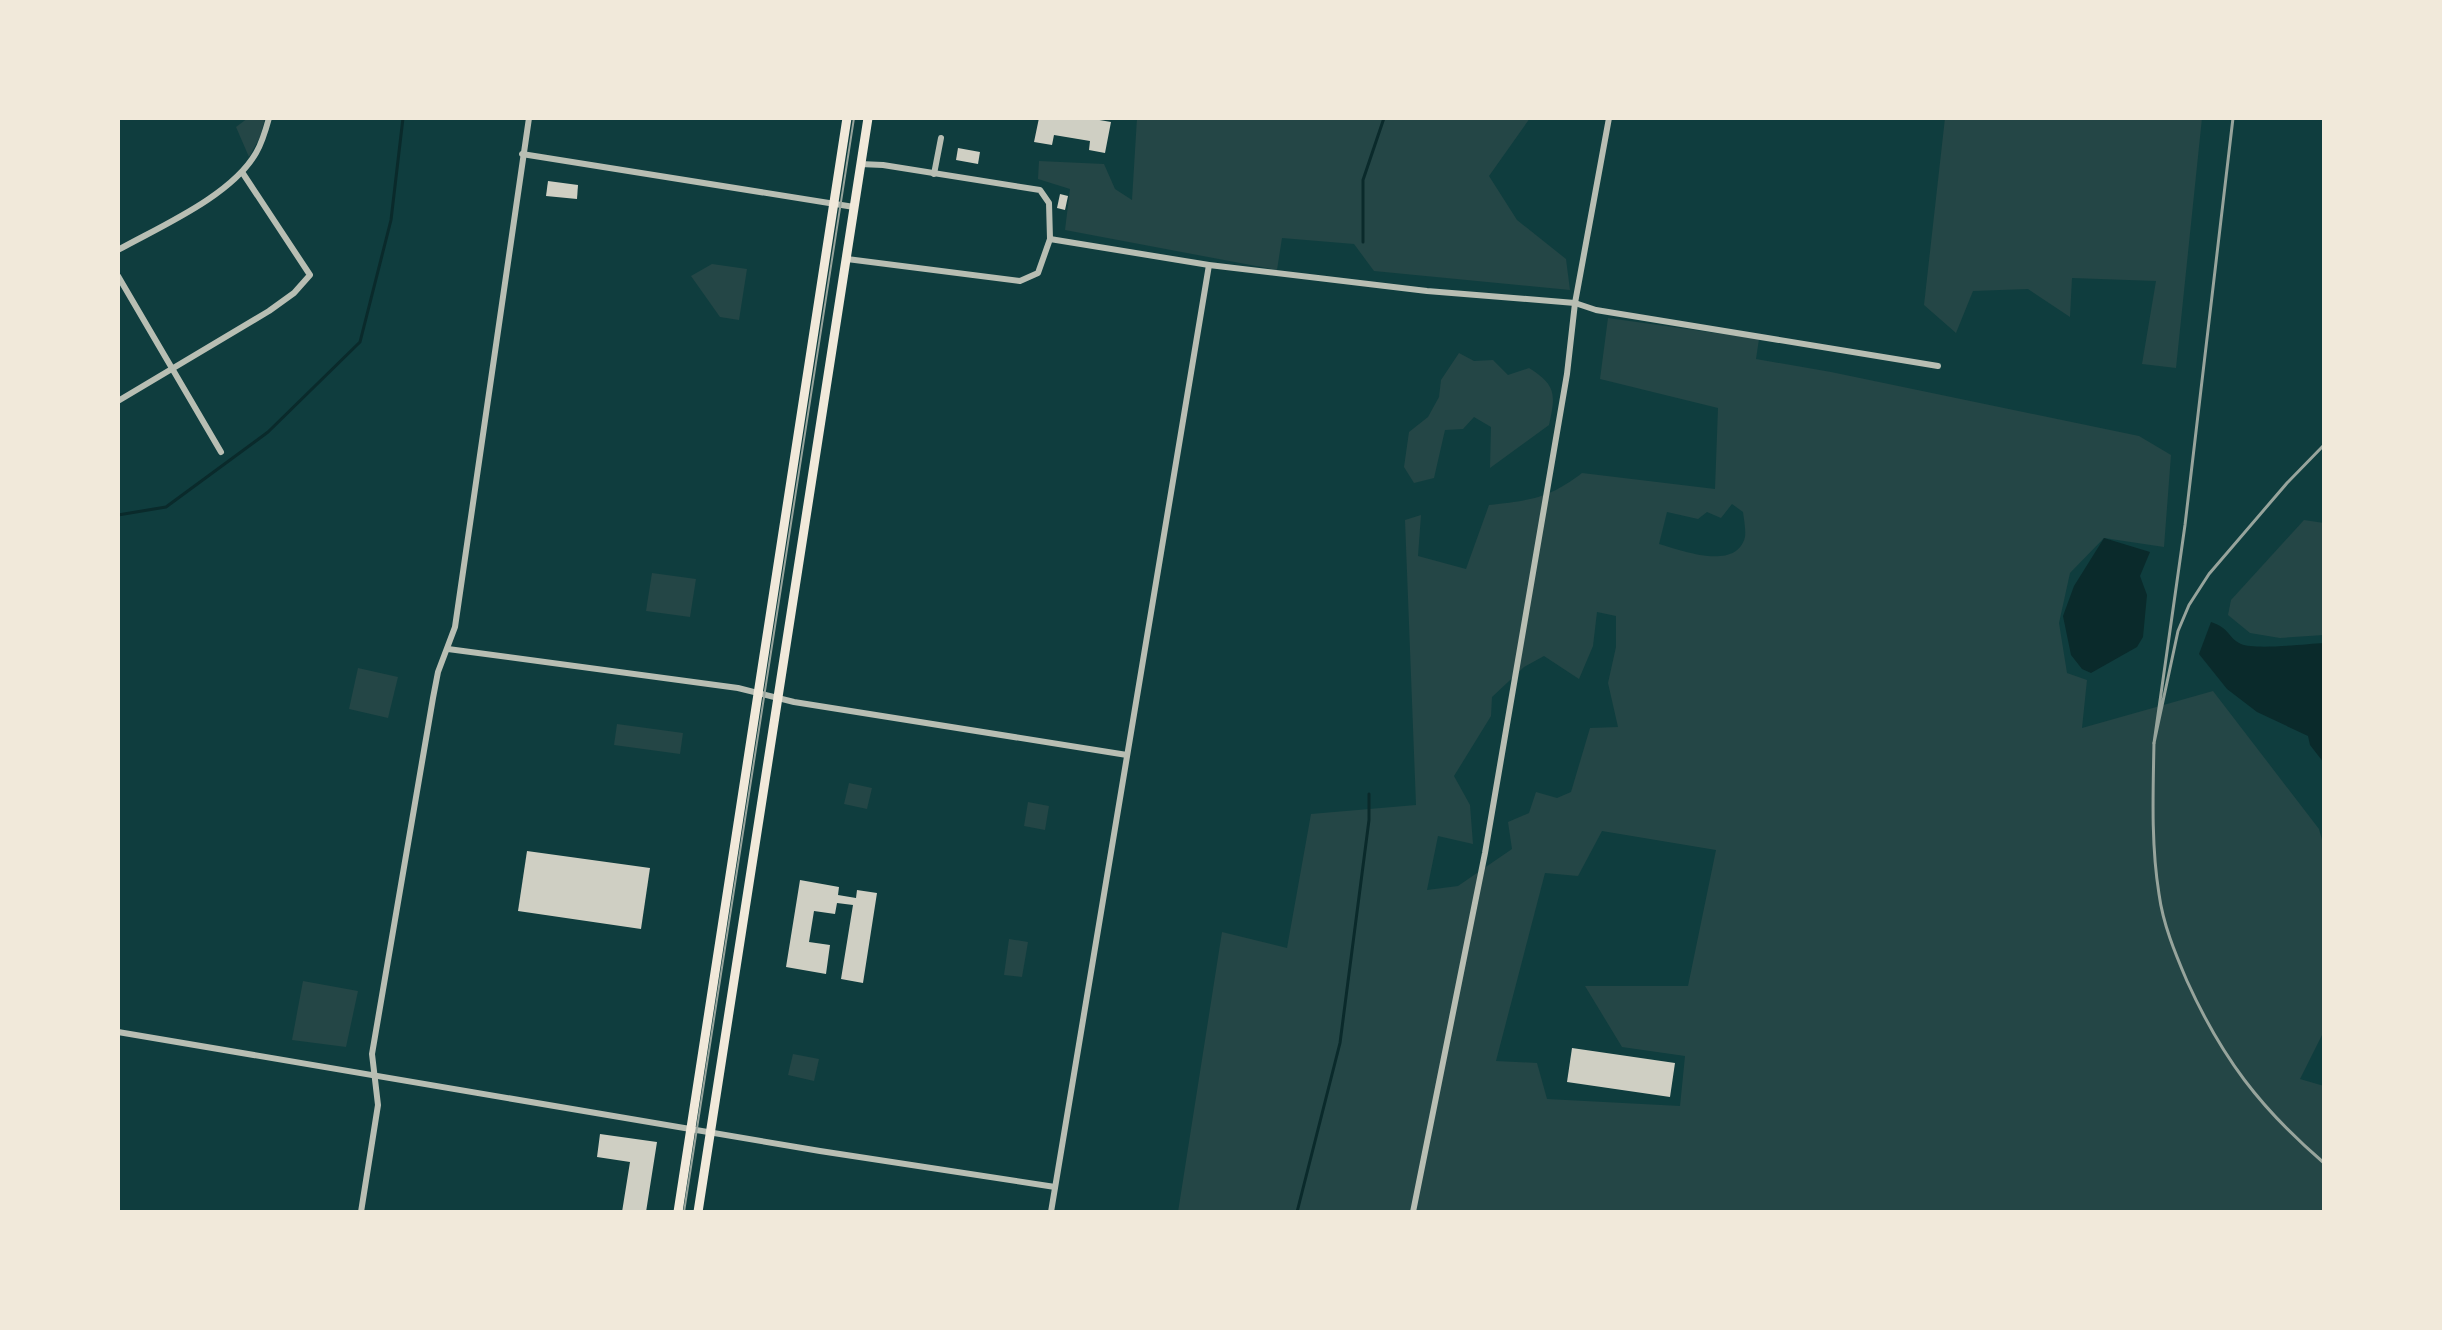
<svg xmlns="http://www.w3.org/2000/svg" width="2442" height="1330" viewBox="0 0 2442 1330" font-family="Raleway,sans-serif">
  <style>
    .green { fill: #244646; fill-rule: evenodd }
    .water { fill: #0a2a2b }
    .lines { fill: none; stroke-linecap: round; stroke-linejoin: round }
    .stream { stroke: #0a2a2b; stroke-width: 3 }
    .building { fill: #cfcfc3 }
    .minor { stroke: #b8beb3; stroke-width: 6 }
    .trunk { stroke: #f1e9da; stroke-width: 9 }
    .tram { stroke: #97a49c; stroke-width: 2 }
    .rail { stroke: #97a49c; stroke-width: 3 }
  </style>
  <rect width="100%" height="100%" fill="#0f3d3e"/>
  <g class="green">
    <path d="M248,118H265L260,137L249,157L236,127Z"/>
    <path d="M1137,118H1530L1489,176L1517,220L1566,259L1570,290L1374,271L1354,244L1282,238L1277,270L1065,230L1070,189L1038,179L1039,161L1104,164L1115,189L1132,200Z"/>
    <path d="M1945,118H2202L2176,368L2142,364L2156,281L2072,278L2070,317L2028,289L1973,291L1956,333L1924,305Z"/>
    <path d="M712,264L747,269L739,320L720,317L691,276Z"/>
    <path d="M1608,318L1759,339L1756,359L1831,372L2139,436L2171,455L2164,547L2104,538L2070,573L2059,623L2067,673L2087,680L2082,728L2213,691L2319,829L2324,847V1031L2300,1079L2324,1086V1212H1178L1222,932L1287,948L1311,814L1416,805L1405,520L1421,515L1418,556L1466,569L1489,505C1531,500 1548,499 1582,473L1715,489L1718,408L1600,379ZM1732,504L1743,512C1744,520 1746,530 1745,537C1736,572 1681,550 1659,544L1667,512L1698,519L1707,512L1721,518ZM1597,612L1616,616V647L1608,683L1618,727L1590,728L1571,792L1557,798L1536,792L1529,813L1508,822L1512,849L1458,886L1427,890L1438,836L1473,844L1470,805L1454,776L1491,716L1492,697L1524,667L1544,656L1579,679L1593,646ZM1602,831L1716,850L1688,986H1585L1622,1047L1685,1056L1680,1106L1547,1099L1537,1063L1496,1061L1545,873L1578,876Z"/>
    <path d="M1459,353L1474,361L1493,360L1508,375L1529,368C1556,385 1556,394 1549,425L1490,468L1491,427L1474,417L1463,429L1445,430L1434,478L1414,483L1404,467L1409,432L1428,417L1439,397L1441,380Z"/>
    <path d="M2304,520L2324,523V635L2280,638L2250,633L2228,615L2231,600Z"/>
    <path d="M652,573L696,579L690,617L646,611Z"/>
    <path d="M358,668L398,677L388,718L349,709Z"/>
    <path d="M617,724L683,733L680,754L614,745Z"/>
    <path d="M849,783L872,788L867,809L844,804Z"/>
    <path d="M1028,802L1049,806L1045,830L1024,826Z"/>
    <path d="M1009,939L1028,942L1022,977L1004,975Z"/>
    <path d="M303,981L358,991L346,1047L292,1040Z"/>
    <path d="M793,1054L819,1059L814,1081L788,1075Z"/>
  </g>
  <g class="water">
    <path d="M2104,538L2150,552L2140,576L2147,595L2143,637L2137,647L2091,673L2082,669L2071,655L2063,616L2074,586Z"/>
    <path d="M2211,622C2230,628 2228,638 2241,644C2255,650 2306,644 2324,643V763L2310,745L2308,736L2257,712L2227,689L2199,654Z"/>
  </g>
  <g class="lines">
    <g class="stream">
      <path d="M1363,242V180L1384,118"/>
      <path d="M118,515L166,507L268,432L360,342L391,220L403,118"/>
      <path d="M1297,1212L1340,1043L1369,820V794"/>
    </g>
  </g>
  <g class="building">
    <path d="M1039,118H1088L1111,122L1105,153L1089,150L1090,141L1054,135L1052,145L1034,142Z"/>
    <path d="M958,148L980,152L978,164L956,160Z"/>
    <path d="M548,181L578,185L577,199L546,196Z"/>
    <path d="M1060,194L1068,196L1065,210L1057,208Z"/>
    <path d="M527,851L650,868L641,929L518,911Z"/>
    <path d="M800,880L839,887L838,895L856,898L857,890L877,893L863,983L841,979L853,905L837,903L835,914L814,911L809,942L830,945L826,974L786,967Z"/>
    <path d="M1572,1048L1675,1063L1670,1097L1567,1082Z"/>
    <path d="M600,1134L657,1142L646,1212H622L630,1162L597,1157Z"/>
  </g>
  <g class="lines">
    <g class="minor">
      <path d="M522,154L854,207"/>
      <path d="M860,164L883,165L1040,190L1049,203L1050,239"/>
      <path d="M934,174L941,138"/>
      <path d="M118,250C161,226 231,196 256,153C262,143 266,129 269,118"/>
      <path d="M847,259L1020,281L1038,273L1050,239L1209,265L1427,291L1575,303L1596,310L1938,366"/>
      <path d="M118,276L221,452"/>
      <path d="M118,401L269,311L294,293L310,275L242,172"/>
      <path d="M448,649L738,688L794,702L1127,755"/>
      <path d="M118,1032L820,1151L1055,1187"/>
      <path d="M361,1212L378,1105L372,1054L433,698L438,672L455,627L529,118"/>
      <path d="M1051,1212L1209,265"/>
      <path d="M1413,1212L1485,853L1567,374L1575,303L1609,118"/>
    </g>
    <g class="trunk">
      <path d="M678,1212L847,118"/>
      <path d="M698,1212L868,118"/>
    </g>
    <path class="tram" d="M684,1212L854,118"/>
    <g class="rail">
      <path d="M2233,118L2185,525L2154,743L2178,631L2189,605L2209,574L2287,483L2324,445"/>
      <path d="M2154,743C2153,793 2151,844 2159,894C2163,924 2175,953 2187,981C2222,1058 2260,1108 2324,1163"/>
    </g>
  </g>
  <rect width="2442" height="1330" fill="none" stroke="#f1e9da" stroke-width="240"/>
</svg>
